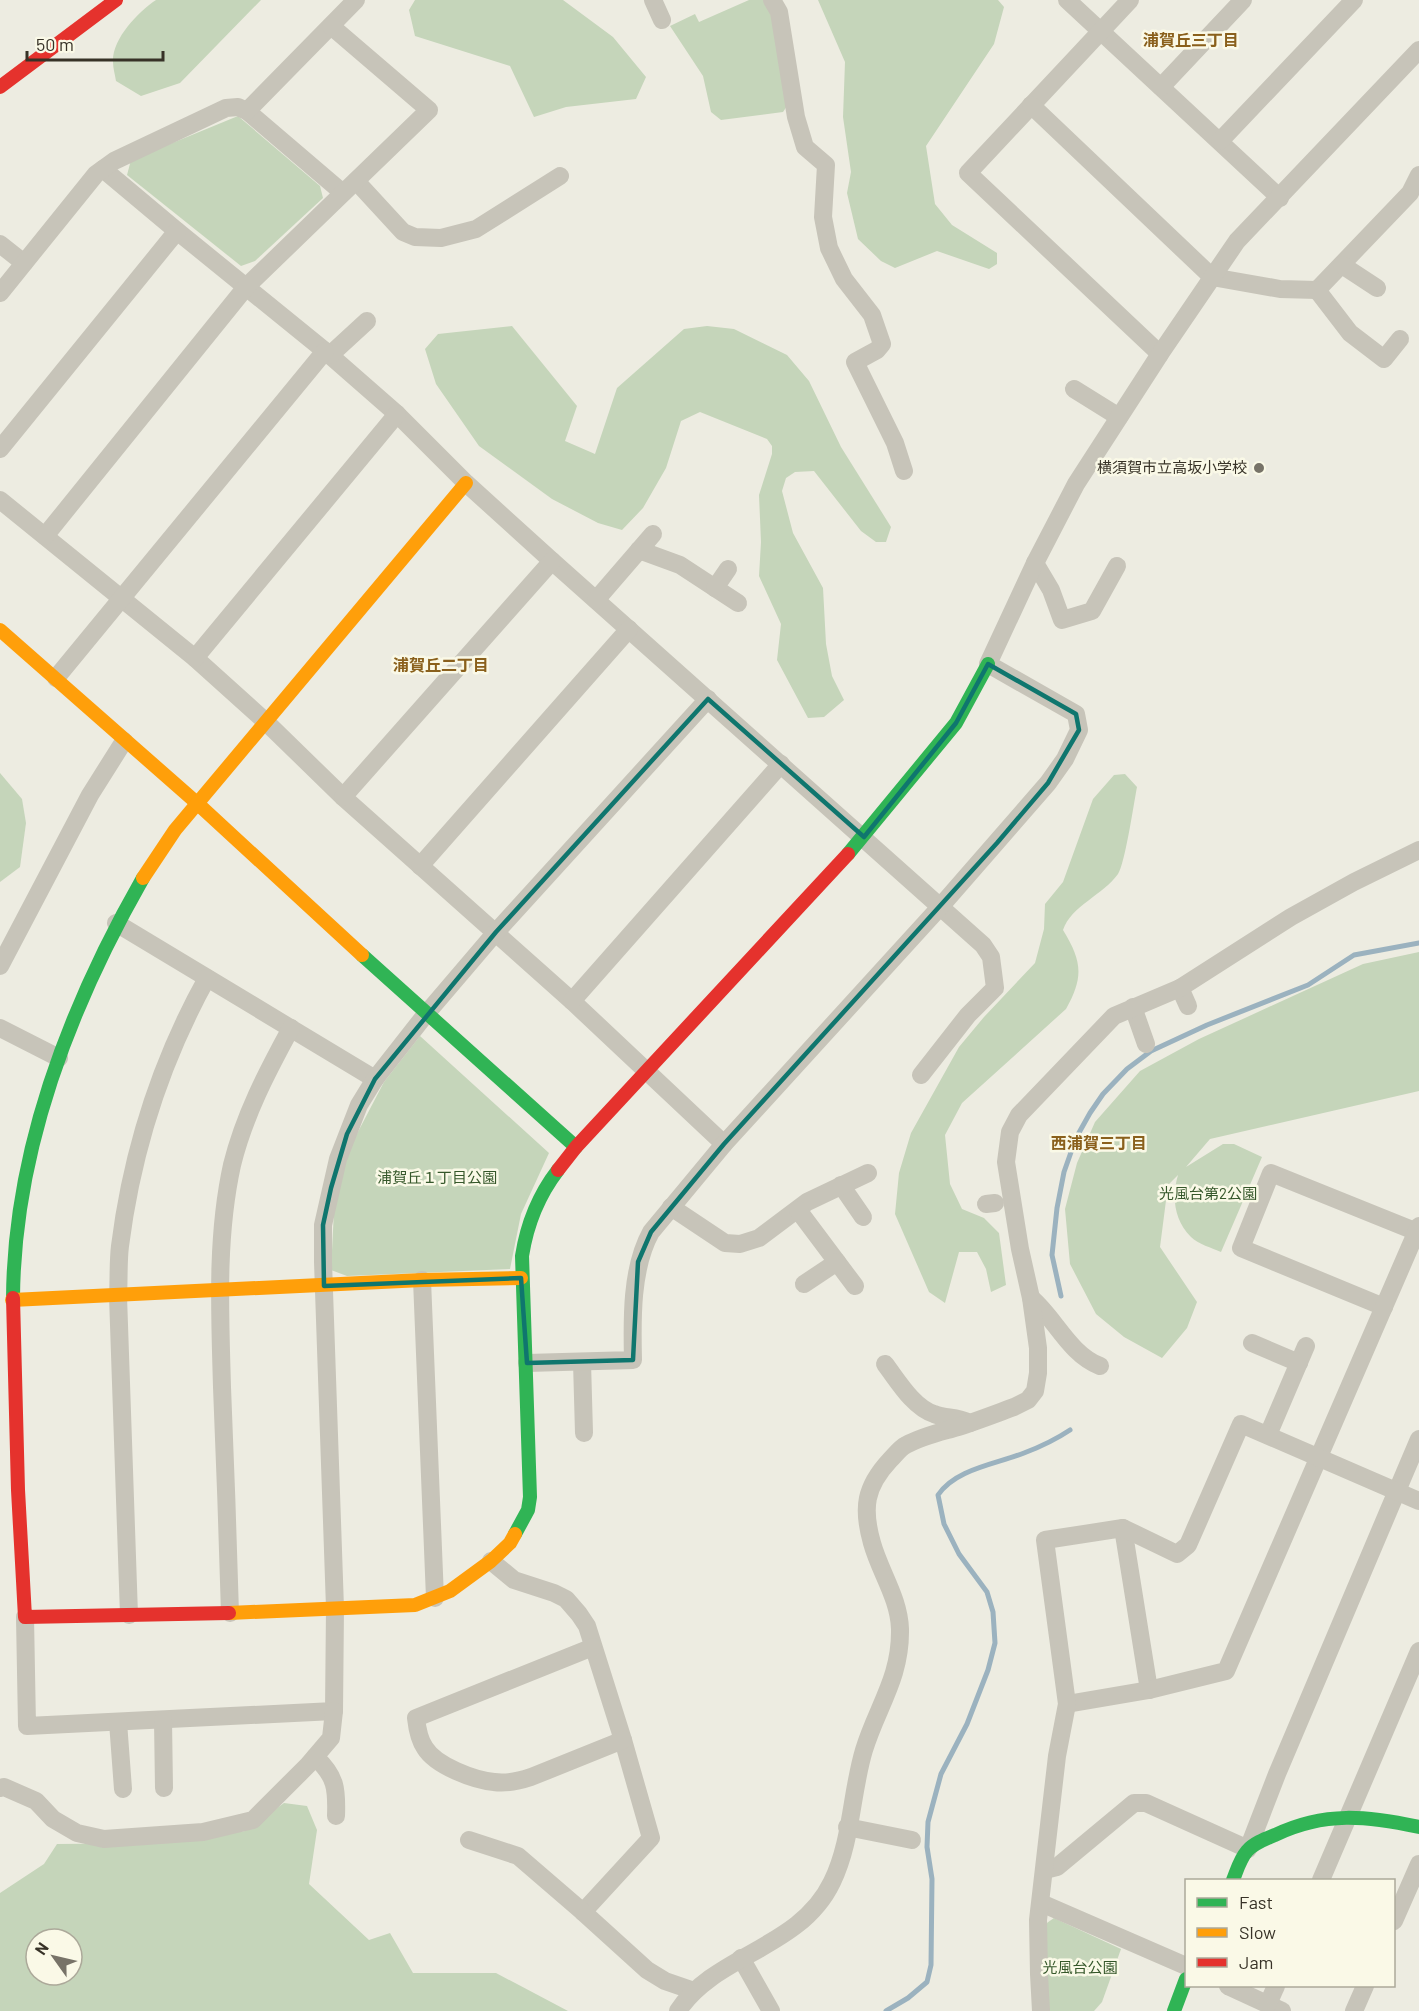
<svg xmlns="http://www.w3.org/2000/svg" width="1419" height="2011" viewBox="0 0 1419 2011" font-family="Barlow,'Noto Sans JP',sans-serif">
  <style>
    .green { fill: #c5d5ba; fill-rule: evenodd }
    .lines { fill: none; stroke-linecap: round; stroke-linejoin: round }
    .stream { stroke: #9bb2bf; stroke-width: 5 }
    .street { stroke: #c7c4b9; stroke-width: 18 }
    .fast { stroke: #30b455; stroke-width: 14 }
    .slow { stroke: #ff9f0a; stroke-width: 14 }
    .jam { stroke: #e5322d; stroke-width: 14 }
    .marked { fill: none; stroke: #0f766e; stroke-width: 4.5; stroke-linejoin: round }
    .poi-dot { fill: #777368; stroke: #faf9e7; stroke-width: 2 }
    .labels { text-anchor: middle; stroke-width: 5; stroke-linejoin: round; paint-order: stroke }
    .poi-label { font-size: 15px; fill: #373227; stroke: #faf9e7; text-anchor: end }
    .park-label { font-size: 15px; fill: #35572a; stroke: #faf9e7 }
    .neighbourhood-label { font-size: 16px; font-weight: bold; fill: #8a601c; stroke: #faf9e7 }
  </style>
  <rect width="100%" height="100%" fill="#edece1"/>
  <g class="green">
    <path d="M156,0H261L180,83L141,96L116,81C115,75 113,68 113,62C112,39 138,12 156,0Z"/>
    <path d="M415,0H563L613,37L646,77L636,99L566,107L534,117L510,66L415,36L409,10Z"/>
    <path d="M749,0H766L769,6L789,103L783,112L721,120L711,112L703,76L670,26L695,14L699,22Z"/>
    <path d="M818,0H998L1004,7L994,44L926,146L935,204L952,225L997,253V264L989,269L937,251L895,268L881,261L858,239L847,193L851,172L843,117L845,62Z"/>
    <path d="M238,116L320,186L323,198L255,261L241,266L127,175L131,160Z"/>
    <path d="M512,326L577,406L565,441L595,454L617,388L684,329L707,326L734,329L787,355L809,381L841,447L891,527L886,542H876L861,531L814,471L795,472L786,478L782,491L793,533L823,588L826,644L832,676L844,700L824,717L808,718L777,660L781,624L759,576L761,542L759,495L772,454V446L767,439L700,412L681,421L666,468L643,508L622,530L598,523L552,499L479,446L436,384L425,349L438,334Z"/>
    <path d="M0,773L22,799L26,823L20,867L0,882Z"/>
    <path d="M1125,774L1137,787C1134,802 1125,864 1118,874C1103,895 1071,906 1063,930C1082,961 1084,977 1066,1009L962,1103L945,1135L950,1184L962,1209L984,1218L999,1233L1006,1285L991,1292L986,1269L977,1252H959L945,1303L929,1292L895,1214L899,1173L911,1133L959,1047L984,1017L1035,963L1044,929L1045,904L1063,882L1093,799L1114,775Z"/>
    <path d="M1419,952V1091L1210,1139L1186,1167L1223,1144H1234L1262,1157L1221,1252C1212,1248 1198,1244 1191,1237C1173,1219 1172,1195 1178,1175L1168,1185L1160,1247L1197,1302L1187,1328L1162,1358L1124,1337L1096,1314L1070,1264L1065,1209L1077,1163L1095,1122L1140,1071L1199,1039L1363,964Z"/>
    <path d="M420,1036L549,1153L521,1214L510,1269L347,1276L331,1270L334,1211L349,1149L384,1082Z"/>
    <path d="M284,1803L307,1806L317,1830L309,1884L369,1940L390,1933L413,1973H496L568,2011H0V1893L44,1864L57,1844L165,1843L245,1831ZM36,1939H72V1975H36Z"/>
    <path d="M1054,1918L1121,1949L1102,2002L1094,2011H1049L1044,1925Z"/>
  </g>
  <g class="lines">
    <g class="stream">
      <path d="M1061,1296L1052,1255L1057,1208L1064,1172L1076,1138L1090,1113L1103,1094L1127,1069L1151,1051L1207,1025L1308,985L1354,955L1419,943"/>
      <path d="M886,2011L908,1998L927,1982L931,1965L932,1879L927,1847L928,1822L941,1774L967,1724L988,1670L995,1643L993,1612L987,1592L959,1554L944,1524L938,1495C955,1469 996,1464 1024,1453C1040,1447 1055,1440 1070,1430"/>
    </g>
    <g class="street">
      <path d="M653,0L662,20"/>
      <path d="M772,0L779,12L796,117L805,147L826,165L823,217L829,248L844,279L872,315L882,344L877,350L855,362L895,443L904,471"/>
      <path d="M1067,0L1280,198"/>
      <path d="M1130,0L968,173L1160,354"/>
      <path d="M1161,87L1243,0"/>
      <path d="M1031,105L1212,277L1280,289L1317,290L1410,193L1419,175"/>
      <path d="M247,111L343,193"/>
      <path d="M1220,141L1354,0"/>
      <path d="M103,169L177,231L325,351L397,414L466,483L552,561L983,945L991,957L995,988L968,1015L921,1075"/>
      <path d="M356,181L403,232L415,237L441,238L476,229L560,176"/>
      <path d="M0,244L24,263"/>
      <path d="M1342,265L1377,288"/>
      <path d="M1317,290L1350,333L1384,359L1400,339"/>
      <path d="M0,293L96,174L114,161L226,108L238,107L247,111L356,0"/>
      <path d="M330,355L367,321"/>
      <path d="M1074,389L1119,417"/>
      <path d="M0,449L177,231"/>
      <path d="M0,500L195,658L266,722L343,797L572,1001L724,1144"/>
      <path d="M45,536L246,287L429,110L331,26"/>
      <path d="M639,550L680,565L738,603"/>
      <path d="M1035,563L1051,590L1062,620L1092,611L1117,566"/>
      <path d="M715,588L728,569"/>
      <path d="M596,600L653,534"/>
      <path d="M195,658L397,414"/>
      <path d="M56,678L325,351"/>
      <path d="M343,797L552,561"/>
      <path d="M420,866L629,629"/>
      <path d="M116,923L375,1079"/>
      <path d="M0,966L90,795L124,741"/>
      <path d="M1180,988L1188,1006"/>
      <path d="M572,1001L781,764"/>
      <path d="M1133,1007L1146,1044"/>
      <path d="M0,1028L59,1058"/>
      <path d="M841,1185L863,1217"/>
      <path d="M986,1204L995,1203"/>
      <path d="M671,1207L725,1243L740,1244L759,1238L807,1202L868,1173"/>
      <path d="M798,1210L855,1286"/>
      <path d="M422,1280L435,1598"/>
      <path d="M804,1284L837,1262"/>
      <path d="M1031,1298C1055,1318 1069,1354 1100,1366"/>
      <path d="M1384,1307L1241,1248L1271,1173L1417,1232"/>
      <path d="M1252,1343L1299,1363"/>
      <path d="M582,1362L584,1433"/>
      <path d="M527,1363L633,1360C632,1320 631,1268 651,1232L724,1144L940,907L1048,783L1065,759L1079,730L1076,714L988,664L1035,563L1076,484L1160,354L1237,241L1419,50"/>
      <path d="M885,1364C898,1381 913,1407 934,1414C947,1419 955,1416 970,1423"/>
      <path d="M1268,1435L1306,1346"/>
      <path d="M1123,1528L1149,1690"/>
      <path d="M491,1561L514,1580L554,1593L566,1599L579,1614L587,1626L623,1740L651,1838L583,1912"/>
      <path d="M230,1613C228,1538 225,1462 222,1387C220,1313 216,1238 232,1165C244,1116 267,1072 291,1028"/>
      <path d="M129,1615L118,1296C119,1279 118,1262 120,1246C132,1151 161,1061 207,978"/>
      <path d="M25,1617L27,1726L334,1711L335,1608L323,1262V1225L338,1159L359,1105L375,1079L426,1014L496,932L708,699"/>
      <path d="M593,1647L416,1718C417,1727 420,1741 425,1748C436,1766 474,1780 494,1782C507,1784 519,1781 531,1777L623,1740"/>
      <path d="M1067,1704L1149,1690L1226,1671L1419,1226"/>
      <path d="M163,1720L164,1788"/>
      <path d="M118,1722L123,1789"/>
      <path d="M315,1757C336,1776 337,1789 336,1816"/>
      <path d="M0,1788L4,1787L36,1801L53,1819L77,1833L104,1839L203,1832L253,1820L308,1765L331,1738L334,1711"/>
      <path d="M847,1827L912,1840"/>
      <path d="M469,1840L518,1856L583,1912L647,1970L665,1981L694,1991"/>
      <path d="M1045,1870L1057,1867L1134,1803H1146L1248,1849L1277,1774L1419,1439"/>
      <path d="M1321,1880L1419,1651"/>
      <path d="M1041,1903L1186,1966"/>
      <path d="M1394,1921L1419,1864"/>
      <path d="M741,1958L771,2011"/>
      <path d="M1228,1986L1282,2011"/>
      <path d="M1268,2004L1276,1986"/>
      <path d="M678,2011C715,1954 800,1949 832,1882C852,1841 851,1793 864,1750C877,1707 901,1678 900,1629C899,1598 880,1572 872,1543C862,1508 865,1487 890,1460C895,1455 900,1448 906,1445C922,1436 941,1432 958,1427C977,1421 995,1414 1014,1407L1028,1400L1035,1391L1038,1373V1348L1031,1298L1020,1249L1006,1162L1010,1132L1019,1115L1114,1016L1180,988L1291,917L1354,882L1419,850"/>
      <path d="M1041,2011L1039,1974L1038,1920L1057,1756L1067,1704L1045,1540L1123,1528L1177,1554L1188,1545L1241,1424L1419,1501"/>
      <path d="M1354,2011L1365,1986"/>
    </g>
    <g class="fast">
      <path d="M848,854L956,723L988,664"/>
      <path d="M362,955L576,1147"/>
      <path d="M13,1298C14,1149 70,1006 143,878"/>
      <path d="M515,1534L528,1510L530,1497L522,1256C527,1224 538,1196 558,1170"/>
      <path d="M1233,1880C1237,1870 1240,1859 1247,1851C1254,1843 1265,1839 1275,1835C1325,1811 1367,1816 1419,1827"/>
      <path d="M1174,2011L1186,1979"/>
    </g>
    <g class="slow">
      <path d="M0,630L198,804L362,955"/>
      <path d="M143,878L175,830L466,483"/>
      <path d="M12,1300L422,1280L521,1278"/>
      <path d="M229,1613L415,1605L450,1591L491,1561L510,1543L515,1534"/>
    </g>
    <g class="jam">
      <path d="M0,87L116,0"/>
      <path d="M558,1170L576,1147L848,854"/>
      <path d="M13,1298L18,1490L25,1617L229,1613"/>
    </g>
  </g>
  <path class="marked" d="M988,664L1076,714L1079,730L1048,783L997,843L724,1144L651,1232L638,1262L633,1360L527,1363L521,1278L324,1286L323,1225L331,1188L347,1134L375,1079L496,932L708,699L864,837L956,723Z"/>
  <circle class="poi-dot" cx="1259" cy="468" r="6"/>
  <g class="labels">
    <g class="poi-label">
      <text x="1247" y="473">横須賀市立高坂小学校</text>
    </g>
    <g class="park-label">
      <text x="437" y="1183">浦賀丘１丁目公園</text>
      <text x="1208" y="1199">光風台第2公園</text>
      <text x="1080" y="1973">光風台公園</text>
    </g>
    <g class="neighbourhood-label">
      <text x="1191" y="46">浦賀丘三丁目</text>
      <text x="441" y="671">浦賀丘二丁目</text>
      <text x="1099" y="1149">西浦賀三丁目</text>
    </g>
  </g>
  <rect x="1185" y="1879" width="210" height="108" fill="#faf9e7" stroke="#aca99a" stroke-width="1.5"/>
  <rect x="1197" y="1898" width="30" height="9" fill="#30b455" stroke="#aca99a" stroke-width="1.5"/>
  <text x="1239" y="1909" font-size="18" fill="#373227">Fast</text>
  <rect x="1197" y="1928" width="30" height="9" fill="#ff9f0a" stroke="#aca99a" stroke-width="1.5"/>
  <text x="1239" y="1939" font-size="18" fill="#373227">Slow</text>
  <rect x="1197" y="1958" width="30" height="9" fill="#e5322d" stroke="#aca99a" stroke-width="1.5"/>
  <text x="1239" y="1969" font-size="18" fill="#373227">Jam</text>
  <g transform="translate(54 1957) rotate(304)"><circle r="28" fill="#faf9e7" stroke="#aca99a" stroke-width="1.5"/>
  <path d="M0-4.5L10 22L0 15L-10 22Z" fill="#777368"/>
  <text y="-9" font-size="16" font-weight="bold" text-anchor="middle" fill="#373227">N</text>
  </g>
  <path d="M27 51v9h136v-9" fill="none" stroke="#373227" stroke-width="3"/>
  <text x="36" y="51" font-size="18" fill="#373227" stroke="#faf9e7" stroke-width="4.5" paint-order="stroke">50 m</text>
</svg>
